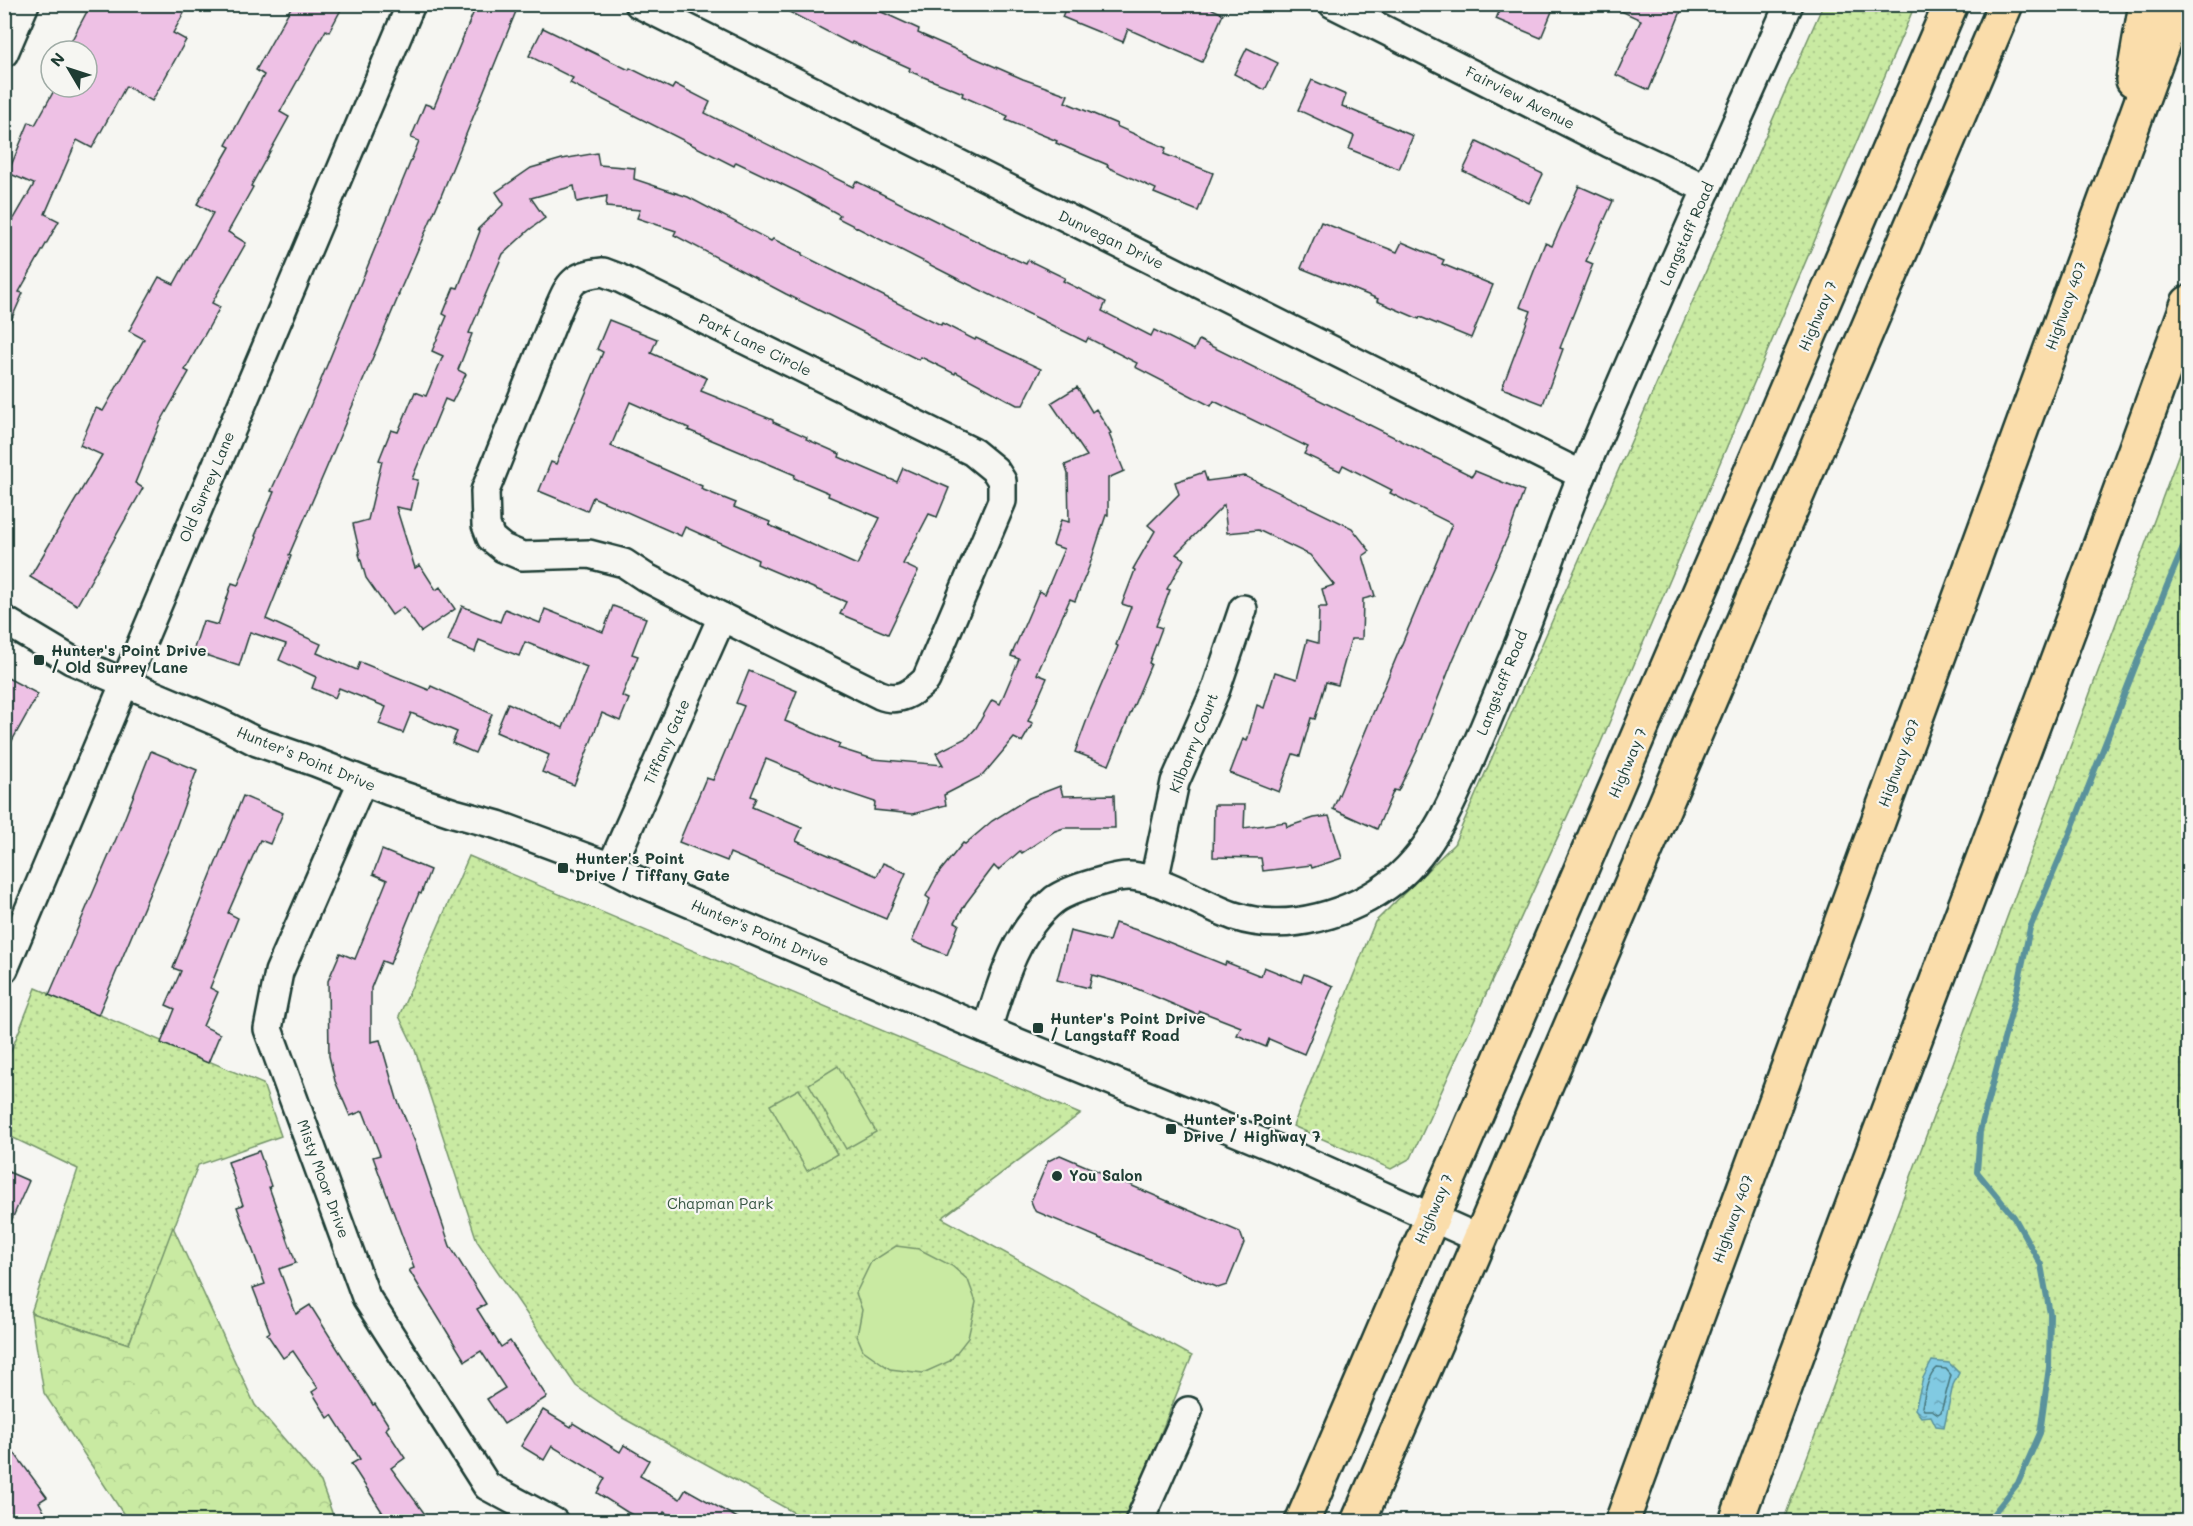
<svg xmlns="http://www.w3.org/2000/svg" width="2193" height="1526" viewBox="0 0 2193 1526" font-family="Mali,sans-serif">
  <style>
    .grass { fill: url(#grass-dots); stroke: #74946b; stroke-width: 1.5 }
    .forest { fill: url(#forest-crowns); stroke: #74946b; stroke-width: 1.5 }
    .garden { fill: #c9eaa2; stroke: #74946b; stroke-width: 1.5 }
    .water { fill: url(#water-ripples); stroke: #5a929c; stroke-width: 1.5 }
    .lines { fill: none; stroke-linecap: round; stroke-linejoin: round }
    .shore { stroke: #46757a; stroke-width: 1.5 }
    .stream { stroke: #5a929c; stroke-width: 6 }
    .building { fill: #eec1e5; stroke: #1f3d34; stroke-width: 1.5; fill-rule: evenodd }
    .minor-casing { stroke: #1f3d34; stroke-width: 32 }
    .major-casing { stroke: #1f3d34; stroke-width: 38 }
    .highway-casing { stroke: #1f3d34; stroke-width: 38 }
    .minor { stroke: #f6f6f2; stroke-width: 27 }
    .major { stroke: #faddab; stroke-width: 33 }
    .highway { stroke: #faddab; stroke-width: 33 }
    .poi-dot { fill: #1f3d34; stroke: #f6f6f2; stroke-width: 2 }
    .labels { text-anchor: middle; stroke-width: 4.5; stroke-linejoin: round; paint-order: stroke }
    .street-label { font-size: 15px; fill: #1f3d34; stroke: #f6f6f2 }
    .poi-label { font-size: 15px; font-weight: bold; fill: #1f3d34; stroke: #f6f6f2; text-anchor: start }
    .park-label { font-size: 15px; fill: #385744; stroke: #f6f6f2 }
  </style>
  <defs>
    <pattern id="grass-dots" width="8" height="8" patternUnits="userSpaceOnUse" patternTransform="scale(1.5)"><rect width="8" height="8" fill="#c9eaa2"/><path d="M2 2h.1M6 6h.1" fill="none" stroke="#acca8c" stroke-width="1.8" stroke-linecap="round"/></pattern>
    <pattern id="forest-crowns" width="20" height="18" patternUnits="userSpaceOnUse" patternTransform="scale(1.5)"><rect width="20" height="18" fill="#c9eaa2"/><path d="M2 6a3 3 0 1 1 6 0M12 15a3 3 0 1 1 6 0" fill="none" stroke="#acca8c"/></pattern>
    <pattern id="water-ripples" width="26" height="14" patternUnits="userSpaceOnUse" patternTransform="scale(1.5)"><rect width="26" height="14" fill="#81cae2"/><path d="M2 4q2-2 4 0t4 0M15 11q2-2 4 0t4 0" fill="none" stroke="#69a5b8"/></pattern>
  </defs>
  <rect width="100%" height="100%" fill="#f6f6f2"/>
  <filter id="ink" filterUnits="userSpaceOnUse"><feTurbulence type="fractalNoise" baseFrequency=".0167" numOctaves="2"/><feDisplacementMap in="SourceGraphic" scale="12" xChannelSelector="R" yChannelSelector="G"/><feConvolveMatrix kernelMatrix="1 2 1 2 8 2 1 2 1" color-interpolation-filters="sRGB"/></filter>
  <g filter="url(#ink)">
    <g class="grass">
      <path d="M1823,5H1915L1598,749L1411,1158L1391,1169L1293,1126L1375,922L1454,844Z"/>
      <path d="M2188,429V1521L1783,1522L2185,437Z"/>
      <path d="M469,856L1080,1114L942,1218L1192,1356L1125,1521H809L621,1417L576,1386L477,1241L414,1047L399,1016Z"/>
      <path d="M36,988L263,1084L281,1136L198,1165L129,1344L31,1313L78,1169L5,1134L4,1069Z"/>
    </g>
    <path class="forest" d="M173,1227L255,1405L321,1482L335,1521H128L44,1393L31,1313L129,1344Z"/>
    <g class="garden">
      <path d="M838,1066L876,1132L846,1149L809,1084Z"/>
      <path d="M799,1089L837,1154L807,1171L770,1105Z"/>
      <path d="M896,1246L919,1249L952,1266L968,1280L976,1302L968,1338L950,1361L923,1373L890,1369L863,1350L857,1336L862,1310L856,1293L871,1262Z"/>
    </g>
    <path class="water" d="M1932,1361L1949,1363L1959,1373L1953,1385L1944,1427L1936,1426L1931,1416L1921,1417L1915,1409L1923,1378Z"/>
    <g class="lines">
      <path class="shore" d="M1937,1368L1946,1369L1951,1375L1941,1412L1938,1414L1932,1410H1924L1922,1407C1925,1394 1927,1377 1937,1368Z"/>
      <path class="stream" d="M1982,1522L1990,1518L2018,1483L2040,1433L2049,1367L2050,1314L2041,1265L2014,1217L1977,1172L1980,1131L2017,990L2030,928L2069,836L2166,588L2188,536"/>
    </g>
    <g class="building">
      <path d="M91,4H189L173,33L186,40L152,101L126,86L92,148L77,140L45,214L59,221L19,292L23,293L4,336V236L34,184L8,173L29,122L35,125L56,87H87V51H66Z"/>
      <path d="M293,4H344L329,32L326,30L280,112L289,117L251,186L253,187L228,232L246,243L212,303L220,307L185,370L189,372L160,423L135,483L143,488L77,605L30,577L102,455L80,445L96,408L103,411L144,339L129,331L159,277L174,284L213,213L197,204L230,147L226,145L264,75L256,70Z"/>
      <path d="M477,4H519L439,201L398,295H399L326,469L289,555L291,556L266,619L321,644L317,653L357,670L360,662L429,690L431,686L492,714L475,753L452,743L457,732L411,713L403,733L379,724L386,707L339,688L335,698L312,688L316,677L279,660L286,644L250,632L239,666L193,651L203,621L218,625L232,583L238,585L257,537L255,536L274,492L271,491L311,404L419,141L411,138L425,104L434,107Z"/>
      <path d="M774,4H864L919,29L918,33L1023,79L1068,95L1065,102L1117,124L1116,126L1166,148L1164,154L1213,173L1198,211L1154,193L1156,189L1107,167L1108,165L1056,143L1057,141L1006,120L1008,116L962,96L963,93L909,71L910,68L852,42L851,44Z"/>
      <path d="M1067,4H1202L1223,14L1202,62L1128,29L1123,42L1062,17Z"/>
      <path d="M1502,4H1555L1541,38L1496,19Z"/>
      <path d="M1606,4H1684L1649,90L1616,75L1641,20Z"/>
      <path d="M543,28L629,70L630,68L672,89L675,84L710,102L705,113L853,187L856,181L984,245L1026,264L1028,260L1065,278L1063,281L1106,302L1102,311L1151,336L1154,330L1194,350L1199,340L1472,476L1475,471L1524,491L1508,536L1453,660L1418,749L1398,791L1394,790L1377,829L1333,809L1452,524L1390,493L1392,490L1343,465L1340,471L1304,454L1308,447L1214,401L1211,406L1135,367L1137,363L1088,338L1086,342L960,280L838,218L840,215L798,192L736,162L734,166L570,83L573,78L529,56Z"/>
      <path d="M1247,48L1278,63L1265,90L1234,74Z"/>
      <path d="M1312,80L1346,95L1342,106L1413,136L1399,169L1349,149L1354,136L1298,110Z"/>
      <path d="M1477,142L1543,174L1529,203L1463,171Z"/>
      <path d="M597,153L599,165L635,168L634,179L688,197L771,241L773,239L802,253V255L941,325L942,323L975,340L976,338L1041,369L1023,405H1017L956,372L955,374L921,357L919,360L786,294L674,235L676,231L637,218L640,210L606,207L607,196L577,202L574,186L531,198L545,218L529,230L503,254L469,333L472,334L458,370L466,374L452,402L445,399L412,479L418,480L411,510L396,507L415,568L420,565L436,590L440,587L455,609L421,632L403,607L392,615L366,578L359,554H360L353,524L368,520L382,461L379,460L391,430L398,432L415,392L426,396L443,356L432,351L447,316L443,314L454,287L458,288L480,231L478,229L504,204L496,192L531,168L562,159Z"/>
      <path d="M1579,186L1613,201L1586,261L1593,264L1560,348L1563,349L1543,404L1502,388L1531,311L1520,307L1545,243L1552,246Z"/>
      <path d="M1321,222L1397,252L1402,242L1444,260L1442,264L1493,285L1471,338L1420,317L1419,319L1377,301L1378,299L1301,268Z"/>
      <path d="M609,320L657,339L651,353L707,378L701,391L773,420V422L807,437L806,439L840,454L839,457L897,482L903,468L949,488L937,517L929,514L903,564L918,571L888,634L840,614L846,602L757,564L758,560L685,527L681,536L593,497L587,511L539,491L551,462L556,464L603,352L597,349ZM630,402L689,428L688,430L795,475L794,478L829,493L828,496L880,518L857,565L769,525L770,522L734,507L736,503L701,489L702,486L611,446Z"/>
      <path d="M1077,387L1092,412L1096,409L1111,433L1109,434L1124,471L1108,478V515H1106L1089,567L1075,601L1070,599L1037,674L1047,678L1028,721L1033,723L1022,742L1014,738L983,775L944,795L946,805L913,814L874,810L875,802L830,787L831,786L766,759L751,796L756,798L752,807L802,828L796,841L877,876L883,863L906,873L886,919L730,853L727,861L679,842L706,778L713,780L744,706L736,703L749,671L797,691L785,721L840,744L838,748L873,759L943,765L936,753L968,737L976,728L992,700L1000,704L1019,659L1011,656L1039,591L1045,594L1064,549L1053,545L1061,520L1069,522L1068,474L1065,465L1087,456L1051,403Z"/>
      <path d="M1204,472L1207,481L1245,476L1352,528L1370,551L1363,556L1375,596L1363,599L1362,639H1351L1338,685L1326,682L1315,719L1311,718L1300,756L1293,754L1279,792L1230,773L1243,739L1247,741L1257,705L1264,708L1275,672L1297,679L1307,640L1318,643L1319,607H1327L1322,589L1334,585L1310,555L1258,530L1227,533L1224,505L1176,554L1184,559L1167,589L1170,590L1156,626L1162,628L1149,663L1151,664L1109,765L1075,752L1089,714L1118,646L1116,645L1131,607L1122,604L1135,570L1133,569L1155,531L1148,525L1179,494L1175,482Z"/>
      <path d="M462,606L500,622L505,609L540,623L545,609L603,632L613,606L646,618L632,654L638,656L622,696L629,699L620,721L602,713L574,785L542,772L549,755L496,732L508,703L563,728L587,667L525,642L519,656L479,640L475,652L448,641Z"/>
      <path d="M4,676L38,694L4,755Z"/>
      <path d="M151,751L197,770L167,852L98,1015L49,995L122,825Z"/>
      <path d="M1060,786L1063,796L1114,795L1115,828H1064L1055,831L1022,853L1020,851L998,870L994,866L966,903L955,922L959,924L947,955L912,941L930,899L926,896L938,874L963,843L965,844L992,821L1029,798Z"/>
      <path d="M243,796L283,813L270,844L260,840L228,913L238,918L210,988L218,992L203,1026L220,1034L208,1063L161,1043L175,1009L166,1005L181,971L173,968Z"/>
      <path d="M1214,805H1245L1244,828L1286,822L1287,827L1314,818L1329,816L1342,858L1312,868L1311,865L1263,871L1261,858L1213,857Z"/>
      <path d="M382,850L430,870L421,894L419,893L390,964L382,961L371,988V1042L380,1040L397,1099L415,1142L450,1246L486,1304L477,1309L501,1347L510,1341L547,1397L504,1424L487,1399L505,1388L481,1351L465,1361L409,1270L414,1268L373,1157L380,1155L363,1111L350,1116L335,1081L329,1056L328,981L340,953L355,959L387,880L373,874Z"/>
      <path d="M1115,923L1146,933L1225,965L1226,962L1261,976L1264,967L1301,982L1304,974L1333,986L1304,1054L1269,1039L1266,1047L1237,1035L1241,1027L1200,1011L1198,1015L1128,985L1092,975L1089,988L1057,980L1070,931L1109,941Z"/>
      <path d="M259,1151L271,1186L269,1187L296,1263L279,1269L296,1314L310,1305L373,1405L375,1404L389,1426L386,1429L405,1458L391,1468L430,1521H388L351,1464L360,1459L332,1415L328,1418L312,1392L318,1388L293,1351L283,1358L267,1334L270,1332L253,1288L265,1284L237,1207L243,1205L228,1162Z"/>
      <path d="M1060,1155L1240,1232L1244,1243L1227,1285L1218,1288L1035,1211L1031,1201L1048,1161Z"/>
      <path d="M4,1170L29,1181L4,1237Z"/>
      <path d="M543,1410L571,1427L573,1423L620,1452L624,1445L649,1460L640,1476L680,1499L686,1489L743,1521H680L664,1512L659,1521H644L627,1512L597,1493L605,1478L552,1446L544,1460L521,1446Z"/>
      <path d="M4,1439L47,1497L39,1502L49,1521H4Z"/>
    </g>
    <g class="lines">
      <g class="minor-casing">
        <g id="minor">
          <path d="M639,4L1582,475"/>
          <path d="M1333,4L1609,143L1707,189"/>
          <path d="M4,53L25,4"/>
          <path d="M603,272L619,278L973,452L995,470L1002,481V501L926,680C912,693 899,703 880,695L722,617L645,577L624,563L589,554L522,556L503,548L491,538L486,525L485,491L557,312C569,285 571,275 603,272Z"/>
          <path d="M4,620L71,660L220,723L257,742L315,762L389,791L454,813L498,825L611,867L640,882L987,1030L1283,1151L1480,1239"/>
          <path d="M362,782L279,972L268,1029L366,1297L487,1486L554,1522"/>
          <path d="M611,867L722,617"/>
          <path d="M1154,881L1175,782L1216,689L1243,609"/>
          <path d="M4,969L411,4"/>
          <path d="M987,1030C1001,985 1015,931 1054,900C1065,892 1081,887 1095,883C1109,879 1123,874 1138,877C1172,883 1202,905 1234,916C1287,934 1352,914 1395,880C1439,845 1462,778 1484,728C1495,701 1507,673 1518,646C1541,589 1559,530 1583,473C1649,315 1720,160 1789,4"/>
          <path d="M1139,1522L1188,1411"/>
        </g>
      </g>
      <g class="major-casing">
        <g id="major">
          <path d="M1302,1522L1951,4"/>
          <path d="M1358,1522L1464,1277L2006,4"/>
        </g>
      </g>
      <g class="highway-casing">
        <g id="highway">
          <path d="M2133,80L2146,4"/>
          <path d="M1622,1522L2177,4"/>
          <path d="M1736,1522C1883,1114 2043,711 2188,303"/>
        </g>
      </g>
      <use href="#minor" class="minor"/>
      <use href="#major" class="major"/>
      <use href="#highway" class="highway"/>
    </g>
  </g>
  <g class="poi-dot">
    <rect x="33" y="654" width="12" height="12" rx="3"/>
    <rect x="557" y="862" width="12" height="12" rx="3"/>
    <rect x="1032" y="1022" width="12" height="12" rx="3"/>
    <rect x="1165" y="1123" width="12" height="12" rx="3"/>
    <circle cx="1057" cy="1176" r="6"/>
  </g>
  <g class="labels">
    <g class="street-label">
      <text transform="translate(1520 98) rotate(27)" y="5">Fairview Avenue</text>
      <text transform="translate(1687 234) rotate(-66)" y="5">Langstaff Road</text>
      <text transform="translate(1111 240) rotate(26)" y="5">Dunvegan Drive</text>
      <text transform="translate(2066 306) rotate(-70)" y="5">Highway 407</text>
      <text transform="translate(1818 316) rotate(-67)" y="5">Highway 7</text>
      <text transform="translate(755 345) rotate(26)" y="5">Park Lane Circle</text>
      <text transform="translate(207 487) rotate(-67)" y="5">Old Surrey Lane</text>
      <text transform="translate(1502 683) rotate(-68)" y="5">Langstaff Road</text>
      <text transform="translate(667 742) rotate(-66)" y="5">Tiffany Gate</text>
      <text transform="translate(1194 743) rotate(-68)" y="5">Kilbarry Court</text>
      <text transform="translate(306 759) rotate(22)" y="5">Hunter's Point Drive</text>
      <text transform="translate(1628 763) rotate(-67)" y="5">Highway 7</text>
      <text transform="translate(1899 763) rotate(-70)" y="5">Highway 407</text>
      <text transform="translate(760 933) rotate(23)" y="5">Hunter's Point Drive</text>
      <text transform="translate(323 1179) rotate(70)" y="5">Misty Moor Drive</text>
      <text transform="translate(1434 1209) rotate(-67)" y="5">Highway 7</text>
      <text transform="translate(1733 1219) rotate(-70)" y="5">Highway 407</text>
    </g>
    <g class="poi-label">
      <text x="51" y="656">Hunter's Point Drive<tspan x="51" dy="17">/ Old Surrey Lane</tspan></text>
      <text x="575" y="864">Hunter's Point<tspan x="575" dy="17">Drive / Tiffany Gate</tspan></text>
      <text x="1050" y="1024">Hunter's Point Drive<tspan x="1050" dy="17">/ Langstaff Road</tspan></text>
      <text x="1183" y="1125">Hunter's Point<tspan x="1183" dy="17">Drive / Highway 7</tspan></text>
      <text x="1069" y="1181">You Salon</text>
    </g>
    <g class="park-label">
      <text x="720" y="1209">Chapman Park</text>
    </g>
  </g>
  <rect width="2193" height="1526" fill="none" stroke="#f6f6f2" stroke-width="24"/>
  <rect x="12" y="12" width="2169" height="1502" fill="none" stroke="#1f3d34" stroke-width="2" filter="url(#ink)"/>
  <g transform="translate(69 69) rotate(309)"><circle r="28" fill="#f6f6f2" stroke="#a0aca6" stroke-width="1.5"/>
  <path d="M0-4.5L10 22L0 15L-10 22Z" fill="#1f3d34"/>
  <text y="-9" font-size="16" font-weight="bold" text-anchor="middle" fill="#1f3d34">N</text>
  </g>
</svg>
